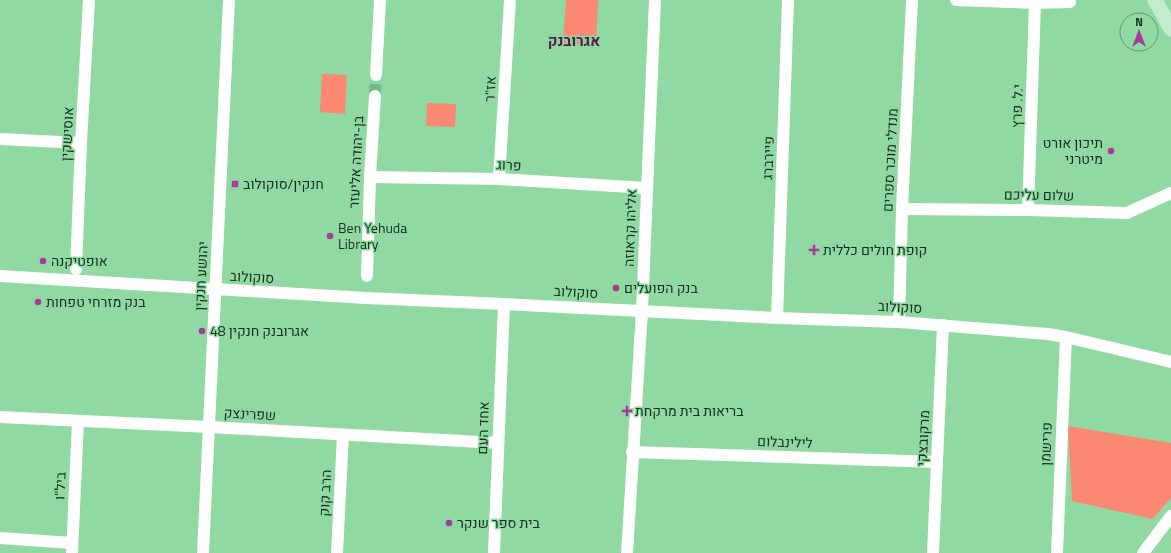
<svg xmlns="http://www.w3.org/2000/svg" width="1171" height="553" viewBox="0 0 1171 553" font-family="'Titillium Web',Heebo,sans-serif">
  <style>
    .green { fill: #fa8873 }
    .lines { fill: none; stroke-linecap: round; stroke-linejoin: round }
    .minor-tunnel { stroke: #78b788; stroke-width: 12; stroke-dasharray: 12 6; stroke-linecap: butt }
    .minor { stroke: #fff; stroke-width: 12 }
    .major { stroke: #c5ebce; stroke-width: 15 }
    .poi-dot { fill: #a63b9c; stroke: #91d9a3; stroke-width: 1.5 }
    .labels { text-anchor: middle; stroke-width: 3; stroke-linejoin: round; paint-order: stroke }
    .street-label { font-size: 14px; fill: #13301b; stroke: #91d9a3 }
    .poi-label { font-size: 14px; fill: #13301b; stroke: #91d9a3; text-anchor: start }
    .neighbourhood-label { font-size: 15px; font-weight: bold; fill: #511e4c; stroke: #91d9a3 }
  </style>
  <rect width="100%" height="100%" fill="#91d9a3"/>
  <g class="green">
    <path d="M566,0H598L596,45L563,43Z"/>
    <path d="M322,74L347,75L345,114L320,112Z"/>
    <path d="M427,103L456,104L455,127L426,126Z"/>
    <path d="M1068,426L1171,443V498L1153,519L1072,501Z"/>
  </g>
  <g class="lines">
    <path class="minor-tunnel" d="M375,96L376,75"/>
    <g class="minor">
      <path d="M956,0L1035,3L1070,2"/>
      <path d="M376,75L380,0"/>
      <path d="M0,139L81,143"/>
      <path d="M370,177L499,179L647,188"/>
      <path d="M499,179L510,0"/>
      <path d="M902,209L1028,210L1127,213L1171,193"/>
      <path d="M1028,210L1035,3"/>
      <path d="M76,269L81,143L89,0"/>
      <path d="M0,276L366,298L504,304L777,318L899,322L1048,334L1066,337L1171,362"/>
      <path d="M367,276L370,177L375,96"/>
      <path d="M777,318L788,0"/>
      <path d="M899,322L902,209L912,0"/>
      <path d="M0,417L209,427L498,443"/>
      <path d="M632,452L937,462"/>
      <path d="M0,538L72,543"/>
      <path d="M72,553L78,421"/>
      <path d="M203,553L229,0"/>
      <path d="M337,553L343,435"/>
      <path d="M494,553L504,304"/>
      <path d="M627,553L642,311L655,0"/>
      <path d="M933,553L943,325"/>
      <path d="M1057,553L1066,337"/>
      <path d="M1143,553L1171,516"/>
    </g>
    <path class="major" d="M1155,0L1171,29"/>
  </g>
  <g class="poi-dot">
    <circle cx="1111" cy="151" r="4"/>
    <rect x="231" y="180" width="8" height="8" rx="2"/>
    <circle cx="330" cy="236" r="4"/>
    <path d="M812 244h4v4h4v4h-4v4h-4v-4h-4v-4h4z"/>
    <circle cx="43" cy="261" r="4"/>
    <circle cx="616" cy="288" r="4"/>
    <circle cx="38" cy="302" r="4"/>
    <circle cx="202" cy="331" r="4"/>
    <path d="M625 405h4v4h4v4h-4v4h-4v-4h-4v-4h4z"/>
    <circle cx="449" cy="523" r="4"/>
  </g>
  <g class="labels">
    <g class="street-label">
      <text transform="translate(490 89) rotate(-87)" y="5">אז"ר</text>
      <text transform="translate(1017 106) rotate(-88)" y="5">י.ל. פרץ</text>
      <text transform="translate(67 134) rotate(-87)" y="5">אוסישקין</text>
      <text transform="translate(768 158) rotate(-88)" y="5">פיירברג</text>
      <text transform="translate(890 160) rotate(-87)" y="5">מנדלי מוכר ספרים</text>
      <text transform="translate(356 162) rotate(-87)" y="5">בן-יהודה אליעזר</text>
      <text transform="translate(509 165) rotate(3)" y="5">פרוג</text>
      <text transform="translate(1039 195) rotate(1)" y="5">שלום עליכם</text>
      <text transform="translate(630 228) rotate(-88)" y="5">אליהו קראוזה</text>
      <text transform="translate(201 276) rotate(-87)" y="5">יהושע חנקין</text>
      <text transform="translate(252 277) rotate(3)" y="5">סוקולוב</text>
      <text transform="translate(576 292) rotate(3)" y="5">סוקולוב</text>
      <text transform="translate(900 307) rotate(3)" y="5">סוקולוב</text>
      <text transform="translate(250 414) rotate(3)" y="5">שפרינצק</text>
      <text transform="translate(483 428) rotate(-88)" y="5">אחד העם</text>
      <text transform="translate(923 438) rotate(-87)" y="5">מרקובצקי</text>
      <text transform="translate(785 442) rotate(2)" y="5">לילינבלום</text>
      <text transform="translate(1046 444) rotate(-88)" y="5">פרישמן</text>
      <text transform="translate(60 486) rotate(-87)" y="5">ביל"ו</text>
      <text transform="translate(325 493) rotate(-87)" y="5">הרב קוק</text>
    </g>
    <g class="poi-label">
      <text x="1103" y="148" text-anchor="end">תיכון אורט<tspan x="1103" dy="16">מיטרני</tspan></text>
      <text x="243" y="189">חנקין/סוקולוב</text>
      <text x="338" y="233">Ben Yehuda<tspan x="338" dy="16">Library</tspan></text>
      <text x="823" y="255">קופת חולים כללית</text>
      <text x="51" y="266">אופטיקנה</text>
      <text x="624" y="293">בנק הפועלים</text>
      <text x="46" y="307">בנק מזרחי טפחות</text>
      <text x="210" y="336">אגרובנק חנקין 48</text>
      <text x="635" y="416">בריאות בית מרקחת</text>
      <text x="457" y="528">בית ספר שנקר</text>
    </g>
    <g class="neighbourhood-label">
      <text x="574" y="46">אגרובנק</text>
    </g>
  </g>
  <g transform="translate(1139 32)"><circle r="19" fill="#91d9a3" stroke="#5f956d"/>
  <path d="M0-3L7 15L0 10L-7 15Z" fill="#a63b9c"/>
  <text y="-6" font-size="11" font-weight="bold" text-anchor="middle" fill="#13301b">N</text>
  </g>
</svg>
